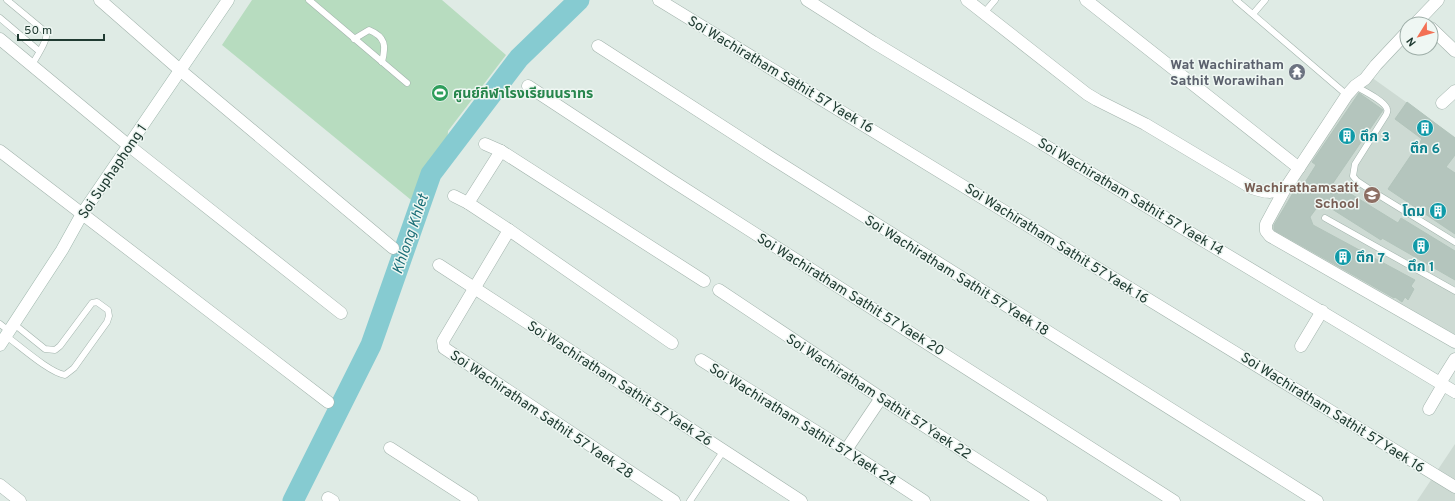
<svg xmlns="http://www.w3.org/2000/svg" width="1455" height="501" viewBox="0 0 1455 501" font-family="Overpass,'Noto Sans Thai',sans-serif">
  <style>
    .built { fill: #cddad3 }
    .green { fill: #b7dcbf }
    .lines { fill: none; stroke-linecap: round; stroke-linejoin: round }
    .river { stroke: #86cbd1; stroke-width: 21 }
    .building { fill: #b4c5bd; stroke: #b2c4bb }
    .lane-casing { stroke: #a2b3ac; stroke-width: 7 }
    .street-casing { stroke: #a2b3ac; stroke-width: 13 }
    .secondary-casing { stroke: #9eb6ac; stroke-width: 13 }
    .lane { stroke: #fff; stroke-width: 6 }
    .street { stroke: #fff; stroke-width: 12 }
    .secondary { stroke: #fff; stroke-width: 12 }
    .labels { text-anchor: middle; stroke-width: 3; stroke-linejoin: round; paint-order: stroke }
    .worship-label { font-size: 14px; font-weight: bold; fill: #5b616d; stroke: #eff7f3; text-anchor: end }
    .street-label { font-size: 14px; fill: #203b32; stroke: #eff7f3 }
    .leisure-label { font-size: 14px; font-weight: bold; fill: #27864d; stroke: #eff7f3; text-anchor: start }
    .culture-label { font-size: 14px; font-weight: bold; fill: #0d838f; stroke: #eff7f3; text-anchor: start }
    .education-label { font-size: 14px; font-weight: bold; fill: #785e54; stroke: #eff7f3; text-anchor: end }
    .water-label { font-size: 15px; font-style: italic; fill: #1a6e77; stroke: #eff7f3 }
  </style>
  <rect width="100%" height="100%" fill="#dfebe5"/>
  <g class="built">
    <path d="M1371,77L1455,137V335L1272,233L1271,227L1308,163L1353,96Z"/>
    <path d="M1455,444V501H1417Z"/>
  </g>
  <path class="green" d="M252,0H442L506,55L448,131L447,147L427,174L416,204L222,45Z"/>
  <g class="lines">
    <path class="river" d="M293,501L371,345L431,174L519,58L579,0"/>
  </g>
  <g class="building">
    <path d="M1359,93L1383,110L1333,183L1398,223L1401,218L1455,251V280L1382,238L1381,240L1321,202L1310,217L1313,225L1415,280L1411,286L1414,289L1408,300L1405,297L1402,302L1395,297L1394,298L1274,230V225L1293,193L1297,195L1316,165L1312,162Z"/>
    <path d="M1407,102L1455,138V155L1446,167L1455,173V234L1388,189L1422,139L1395,119Z"/>
  </g>
  <g class="lines">
    <g class="lane-casing">
      <g id="lane">
        <path d="M7,0L42,29C42,29 46,34 46,34C48,40 35,59 32,65"/>
        <path d="M309,0L407,83"/>
        <path d="M1236,0L1347,95"/>
        <path d="M984,13L995,0"/>
        <path d="M1253,14L1265,0"/>
        <path d="M0,18L39,51"/>
        <path d="M354,39L369,30C386,37 386,46 382,62"/>
        <path d="M1355,86C1362,90 1385,101 1387,109C1388,111 1387,113 1386,115L1355,164L1353,176L1357,181L1372,191L1455,242"/>
        <path d="M1325,218L1455,291"/>
        <path d="M0,324L9,331"/>
        <path d="M6,336C20,346 50,373 65,375L74,368L107,322L109,316L108,310L97,302L92,303L60,346L55,350L45,349L14,324"/>
        <path d="M690,501L724,450"/>
      </g>
    </g>
    <g class="street-casing">
      <g id="street">
        <path d="M100,0L180,70L393,248"/>
        <path d="M659,0L1455,487"/>
        <path d="M807,0L873,42L1455,392"/>
        <path d="M967,0L1087,94L1097,100L1145,124L1252,188C1266,193 1271,193 1285,189"/>
        <path d="M1086,0L1299,168"/>
        <path d="M1415,24L1438,0"/>
        <path d="M1431,28L1455,51"/>
        <path d="M1407,32L1376,65L1365,79L1355,86L1347,95L1285,189L1266,224V231L1270,236L1455,342"/>
        <path d="M0,39L128,145L341,313"/>
        <path d="M598,46L770,157L1317,501"/>
        <path d="M528,86L671,180L1174,501"/>
        <path d="M1442,103L1455,91"/>
        <path d="M485,144L501,151L704,281"/>
        <path d="M0,151L328,402"/>
        <path d="M454,196L468,203L509,230L672,343"/>
        <path d="M468,203L501,151"/>
        <path d="M509,230L443,341L444,348L674,501"/>
        <path d="M439,265L801,501"/>
        <path d="M719,290L881,398L1041,501"/>
        <path d="M1301,346L1322,311"/>
        <path d="M701,360L846,450L924,501"/>
        <path d="M1440,383L1455,359"/>
        <path d="M1429,409L1443,385"/>
        <path d="M390,448L472,501"/>
        <path d="M846,450L881,398"/>
        <path d="M0,485L20,501"/>
        <path d="M328,498L333,501"/>
      </g>
    </g>
    <g class="secondary-casing">
      <path id="secondary" d="M0,345L62,250L82,214L228,0"/>
    </g>
    <use href="#lane" class="lane"/>
    <use href="#street" class="street"/>
    <use href="#secondary" class="secondary"/>
  </g>
  <defs>
    <g id="temple-disc" transform="scale(0.9)"><circle r="9.5" fill="#6b7280" stroke="#eff7f3"/><path d="M0-6L5-2H3V0L6.5 2.5H4V6H1.5V3h-3V6H-4V2.5H-6.5L-3 0V-2H-5Z" fill="#fff"/></g>
    <g id="stadium-disc" transform="scale(0.9)"><circle r="9.5" fill="#2e9e5b" stroke="#eff7f3"/><path d="M0-5a6.5 5 0 1 0 0 10a6.5 5 0 1 0 0-10ZM-3.5-1.8h7v3.6h-7Z" fill="#fff"/></g>
    <g id="building-disc" transform="scale(0.9)"><circle r="9.5" fill="#0f9aa8" stroke="#eff7f3"/><path d="M-4-6H4V6H1V3H-1V6H-4ZM-2.5-4.3h1.7v1.8h-1.7ZM.8-4.3h1.7v1.8H.8ZM-2.5-1h1.7V.8h-1.7ZM.8-1h1.7V.8H.8Z" fill="#fff"/></g>
    <g id="school-disc" transform="scale(0.9)"><circle r="9.5" fill="#8d6e63" stroke="#eff7f3"/><path d="M0-5L7-2L0 1L-7-2ZM-4 1L0 2.5L4 1V4Q0 6-4 4Z" fill="#fff"/></g>
  </defs>
  <g fill-rule="evenodd">
    <use href="#temple-disc" x="1297" y="72"/>
    <use href="#stadium-disc" x="440" y="93"/>
    <use href="#building-disc" x="1425" y="128"/>
    <use href="#building-disc" x="1347" y="136"/>
    <use href="#school-disc" x="1372" y="195"/>
    <use href="#building-disc" x="1438" y="211"/>
    <use href="#building-disc" x="1421" y="246"/>
    <use href="#building-disc" x="1343" y="257"/>
  </g>
  <g class="labels">
    <g class="worship-label">
      <text x="1284" y="69">Wat Wachiratham<tspan x="1284" dy="16">Sathit Worawihan</tspan></text>
    </g>
    <g class="street-label">
      <text transform="translate(781 74) rotate(31)" y="5">Soi Wachiratham Sathit 57 Yaek 16</text>
      <text transform="translate(112 171) rotate(-56)" y="5">Soi Suphaphong 1</text>
      <text transform="translate(1131 196) rotate(31)" y="5">Soi Wachiratham Sathit 57 Yaek 14</text>
      <text transform="translate(1057 243) rotate(32)" y="5">Soi Wachiratham Sathit 57 Yaek 16</text>
      <text transform="translate(957 275) rotate(32)" y="5">Soi Wachiratham Sathit 57 Yaek 18</text>
      <text transform="translate(851 294) rotate(32)" y="5">Soi Wachiratham Sathit 57 Yaek 20</text>
      <text transform="translate(620 383) rotate(33)" y="5">Soi Wachiratham Sathit 57 Yaek 26</text>
      <text transform="translate(879 396) rotate(33)" y="5">Soi Wachiratham Sathit 57 Yaek 22</text>
      <text transform="translate(1333 412) rotate(32)" y="5">Soi Wachiratham Sathit 57 Yaek 16</text>
      <text transform="translate(542 414) rotate(34)" y="5">Soi Wachiratham Sathit 57 Yaek 28</text>
      <text transform="translate(803 424) rotate(32)" y="5">Soi Wachiratham Sathit 57 Yaek 24</text>
    </g>
    <g class="leisure-label">
      <text x="453" y="98">ศูนย์กีฬาโรงเรียนนราทร</text>
    </g>
    <g class="culture-label">
      <text x="1360" y="141">ตึก 3</text>
      <text x="1425" y="153" text-anchor="middle">ตึก 6</text>
      <text x="1425" y="216" text-anchor="end">โดม</text>
      <text x="1356" y="262">ตึก 7</text>
      <text x="1421" y="271" text-anchor="middle">ตึก 1</text>
    </g>
    <g class="education-label">
      <text x="1359" y="192">Wachirathamsatit<tspan x="1359" dy="16">School</tspan></text>
    </g>
    <g class="water-label">
      <text transform="translate(410 234) rotate(-71)" y="5">Khlong Khlet</text>
    </g>
  </g>
  <g transform="translate(1419 36) rotate(233)"><circle r="19" fill="#eff7f3" stroke="#9caca6"/>
  <path d="M0-3L7 15L0 10L-7 15Z" fill="#f37054"/>
  <text y="-6" font-size="11" font-weight="bold" text-anchor="middle" fill="#203b32">N</text>
  </g>
  <path d="M18 34v6h86v-6" fill="none" stroke="#203b32" stroke-width="2"/>
  <text x="24" y="34" font-size="12" fill="#203b32" stroke="#eff7f3" stroke-width="3" paint-order="stroke">50 m</text>
</svg>
